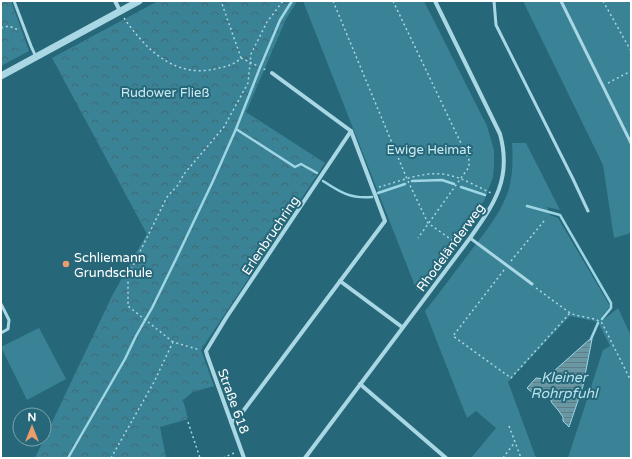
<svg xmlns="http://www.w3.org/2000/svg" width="632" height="459" viewBox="0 0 632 459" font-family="'Varela Round',sans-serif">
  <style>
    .green { fill: #3a8397 }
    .park { fill: url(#park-crowns) }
    .water { fill: url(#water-rules); stroke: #9dd6e4 }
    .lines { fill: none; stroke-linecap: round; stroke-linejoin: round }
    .stream { stroke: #9dd6e4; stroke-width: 2.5 }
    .path { stroke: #a9d7e3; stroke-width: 1.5; stroke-dasharray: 2 3; stroke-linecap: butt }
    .service { stroke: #a9d7e3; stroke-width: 3 }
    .minor { stroke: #a9d7e3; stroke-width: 4 }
    .tertiary { stroke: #a9d7e3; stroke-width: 7 }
    .poi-dot { fill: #ec9d6e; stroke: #266779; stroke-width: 1.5 }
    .labels { text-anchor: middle; stroke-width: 4; stroke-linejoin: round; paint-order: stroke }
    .park-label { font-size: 13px; fill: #cbebf3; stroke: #266779 }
    .street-label { font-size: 13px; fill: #fff; stroke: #266779 }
    .poi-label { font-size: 13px; fill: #fff; stroke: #266779; text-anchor: start }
    .water-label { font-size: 14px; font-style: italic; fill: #b8e2ec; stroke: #266779 }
  </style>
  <defs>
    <pattern id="park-crowns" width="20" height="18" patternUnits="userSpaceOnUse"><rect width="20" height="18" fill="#3a8397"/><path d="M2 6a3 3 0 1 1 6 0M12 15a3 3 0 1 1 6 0" fill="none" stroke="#426a75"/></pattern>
    <pattern id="water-rules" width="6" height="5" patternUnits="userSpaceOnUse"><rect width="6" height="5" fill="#6998a4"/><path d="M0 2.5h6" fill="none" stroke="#5f7d85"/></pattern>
  </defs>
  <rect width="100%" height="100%" fill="#266779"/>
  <g class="green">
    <path d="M303,1H424L487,126L494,150V165L493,177L484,201L417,291Z"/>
    <path d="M523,1H631V233L614,238L603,165Z"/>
    <path d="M512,143H526L560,210L547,207L550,215L558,218L610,306L601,318L603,320L618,308L631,336V458H568L603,350L610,346L599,324L594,321L570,316L508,382L536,458H471L496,428L476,411L467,418L425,311C441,291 457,269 473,248C487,230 502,211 509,189C513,173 513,159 512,143Z"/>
    <path d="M39,328L66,379L27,400L1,347Z"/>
  </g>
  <g class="park">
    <path d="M1,1H11L29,51L1,66Z"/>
    <path d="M158,1H297L286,19L246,112L325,163L201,350L214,386L193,392L183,400L188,419L160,427L166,458H35L113,294L147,234L52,58Z"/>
  </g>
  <path class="water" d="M590,339H592L583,386L569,427L563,421V417L558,410L552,403L548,393L536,396L527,388L536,378L545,379Z"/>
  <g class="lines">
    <g class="stream">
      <path d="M236,129L295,167L301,164L317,173"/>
      <path d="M323,181C340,192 350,199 372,197"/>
      <path d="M412,181L442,180L454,184"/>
      <path d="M461,187L485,195"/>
      <path d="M378,193L405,184"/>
      <path d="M527,206L560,215L611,303V308L602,319"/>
      <path d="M591,339L598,323"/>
      <path d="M68,458L125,359L136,336L152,308L176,259L213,181L236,129L259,70L280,20L292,1"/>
    </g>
    <g class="path">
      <path d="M333,1L407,179L428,223L456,243"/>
      <path d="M393,1L469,160V167L418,238"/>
      <path d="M603,1L631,51"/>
      <path d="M124,18C146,50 176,80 219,68C227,66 234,65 241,58L221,1"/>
      <path d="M1,28L9,26L18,30"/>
      <path d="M241,58L266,70"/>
      <path d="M608,83L631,71"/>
      <path d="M379,187C401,181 425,170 448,175C463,178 478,187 491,193"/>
      <path d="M511,261L544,221"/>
      <path d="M504,270L453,336L511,378L570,313"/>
      <path d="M536,288L570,313C580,318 593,316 602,323L631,381"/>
      <path d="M173,342L128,306V276L167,197L178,185L184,174L224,127L248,83L251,54L267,22L283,1"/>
      <path d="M188,422L200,458"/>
      <path d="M509,426L521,458"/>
      <path d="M111,458L154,382L173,342L200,350"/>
      <path d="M223,458L234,453"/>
      <path d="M503,458L515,442"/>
    </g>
    <g class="service">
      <path d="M14,1L31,46L36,57"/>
      <path d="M494,1L496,25L573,179L588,211"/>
      <path d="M561,1L631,143"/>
      <path d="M470,238L532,284"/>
      <path d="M1,304L9,320L8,329L1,333"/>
    </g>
    <g class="minor">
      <path d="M115,1L120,11"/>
      <path d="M340,281L402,327"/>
      <path d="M360,384L446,458"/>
      <path d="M231,422L238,418L385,221L351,131L272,73"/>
      <path d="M244,458L207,355L206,351L226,318L351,131"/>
      <path d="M305,458L470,238C495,203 512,178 500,134L435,1"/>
    </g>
    <path class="tertiary" d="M1,76L139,1"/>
  </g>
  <circle class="poi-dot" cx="66" cy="264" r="4"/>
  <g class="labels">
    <g class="park-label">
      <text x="165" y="97">Rudower Fließ</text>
      <text x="429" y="154">Ewige Heimat</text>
    </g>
    <g class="street-label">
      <text transform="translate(270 235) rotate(-56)" y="5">Erlenbruchring</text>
      <text transform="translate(450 247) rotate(-54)" y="5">Rhodeländerweg</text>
      <text transform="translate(234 401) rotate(70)" y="5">Straße 618</text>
    </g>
    <g class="poi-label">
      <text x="74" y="262">Schliemann<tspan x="74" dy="15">Grundschule</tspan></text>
    </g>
    <g class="water-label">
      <text x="564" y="382">Kleiner<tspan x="564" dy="16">Rohrpfuhl</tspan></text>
    </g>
  </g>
  <rect width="632" height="459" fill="none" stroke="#ffffff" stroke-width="4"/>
  <g transform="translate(32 427)"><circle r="19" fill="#266779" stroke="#7da4af"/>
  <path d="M0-3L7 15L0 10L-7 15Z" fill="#ec9d6e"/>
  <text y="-6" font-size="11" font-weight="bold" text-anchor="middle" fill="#ffffff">N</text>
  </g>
</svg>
